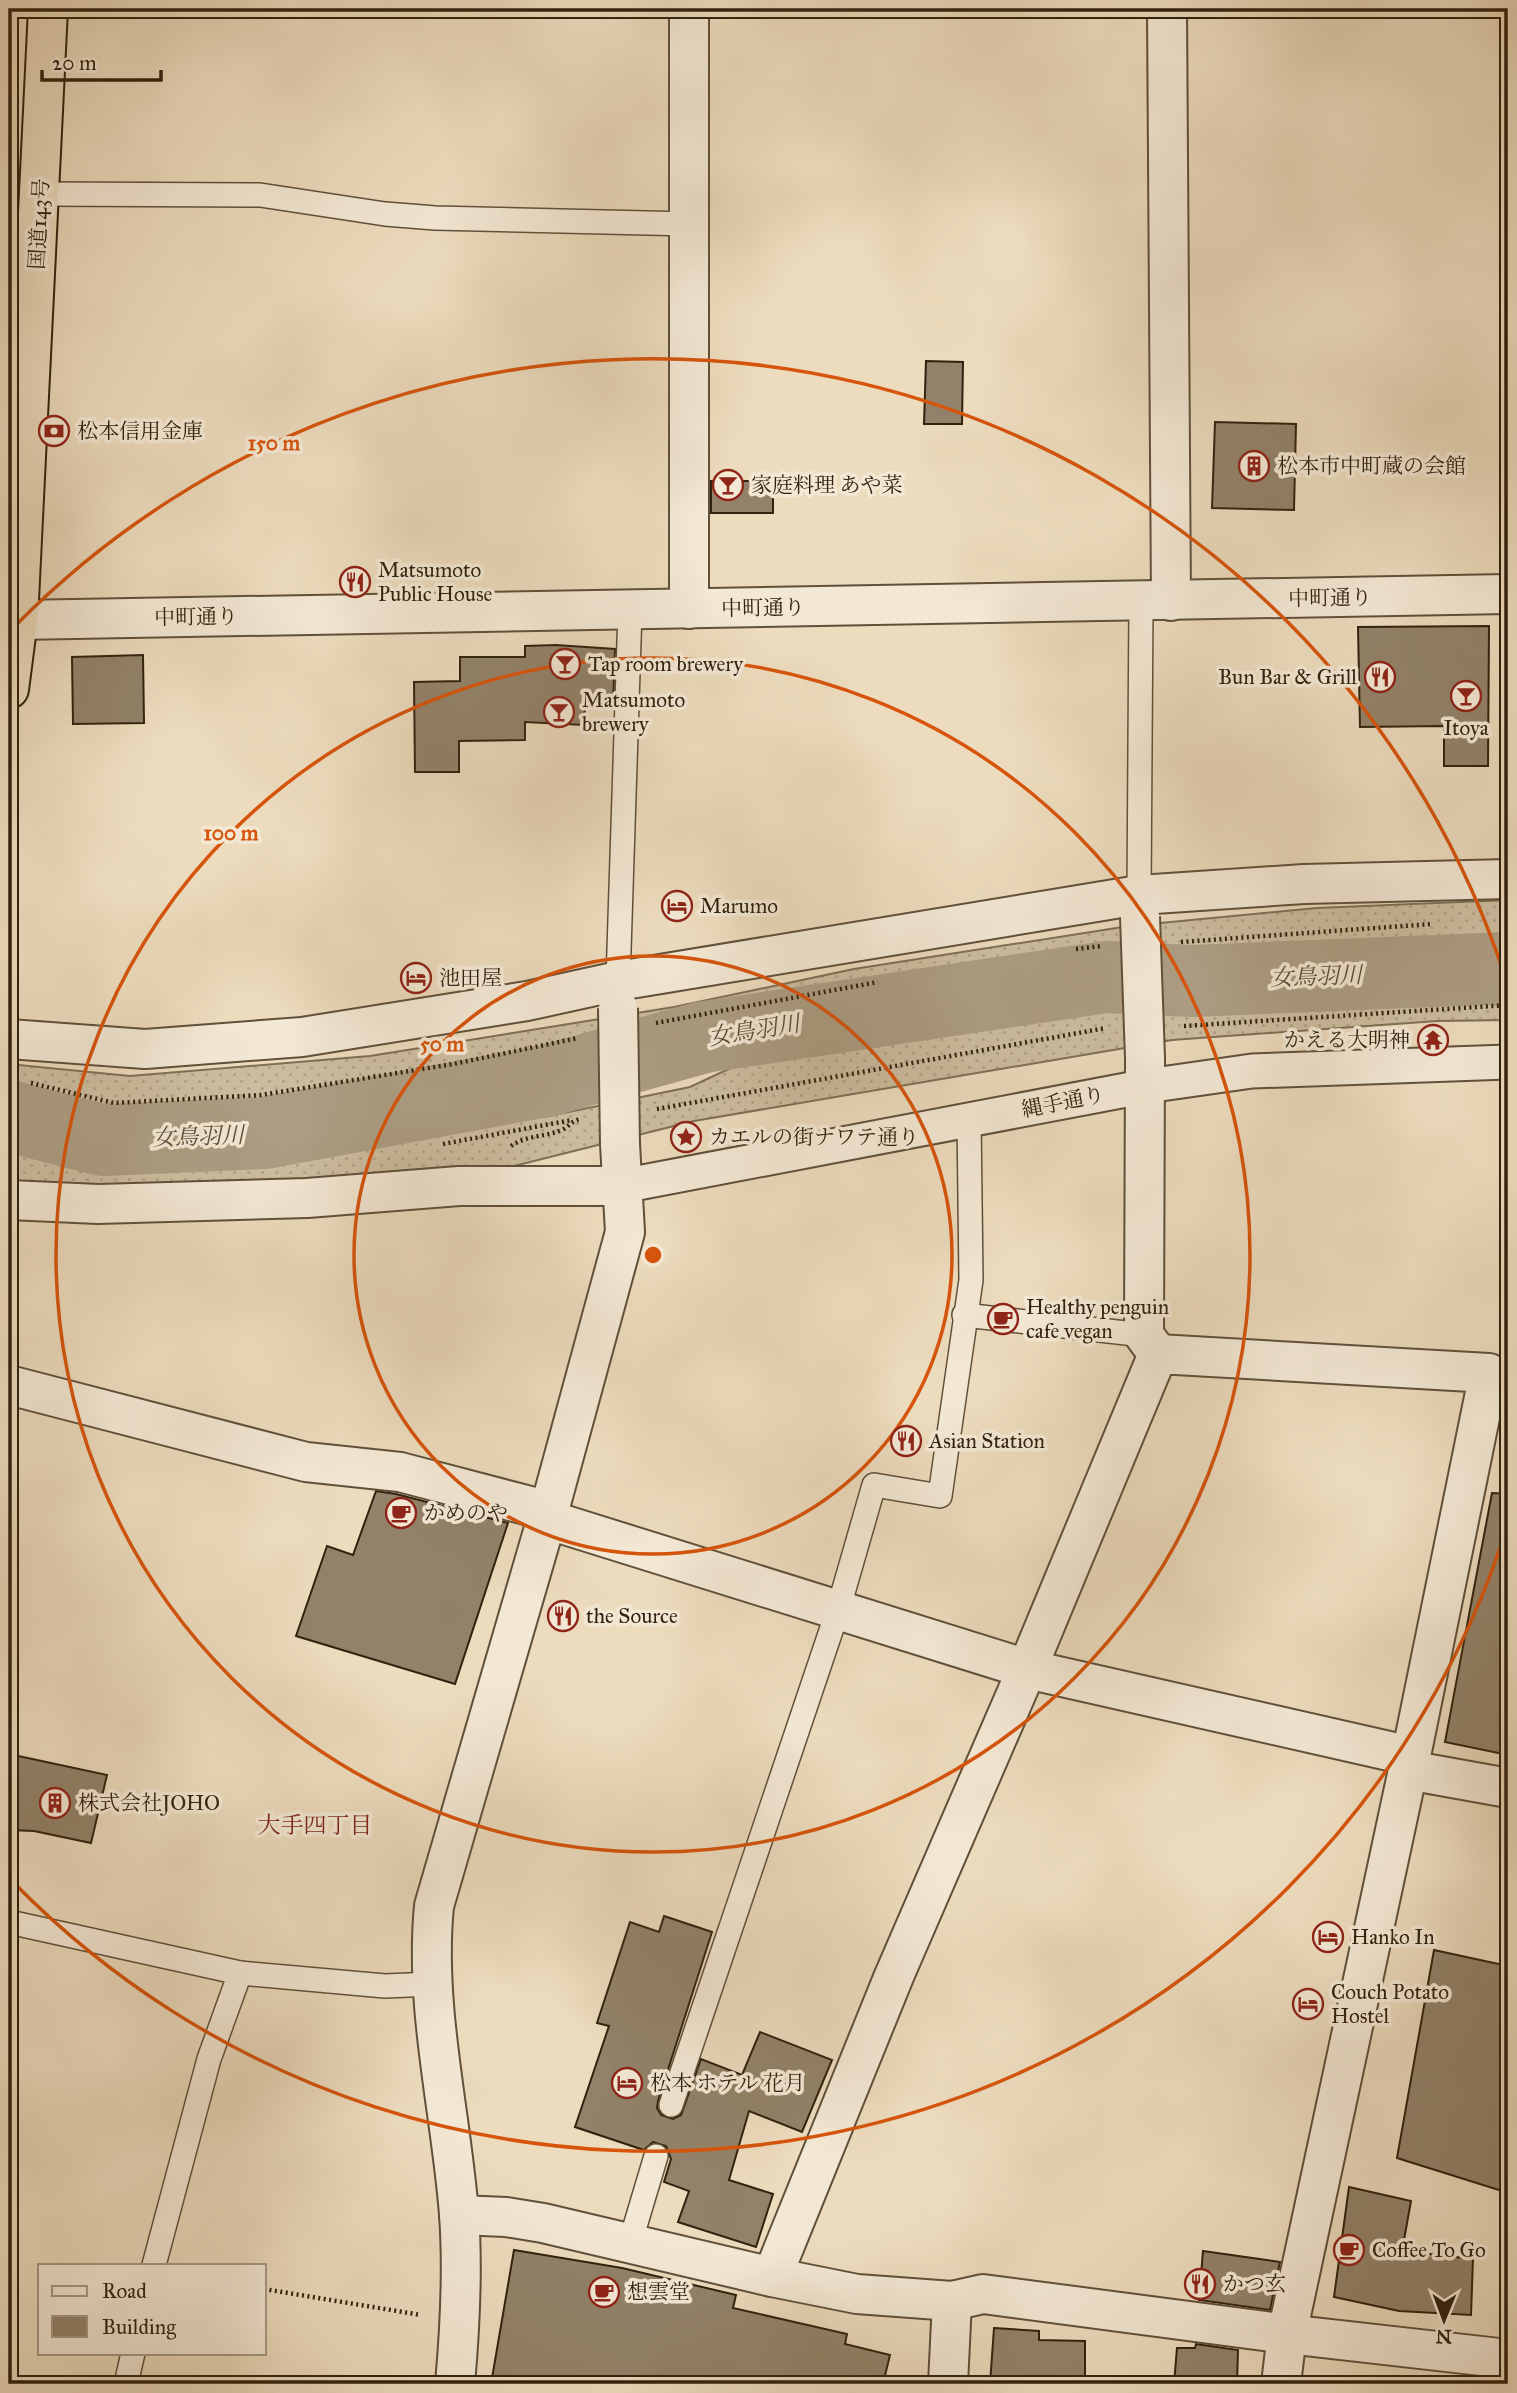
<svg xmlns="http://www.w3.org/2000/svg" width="1517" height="2393" viewBox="0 0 1517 2393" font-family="'IM FELL Great Primer','Noto Serif JP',serif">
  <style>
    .grass { fill: url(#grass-dots); stroke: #7e6f56; stroke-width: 2 }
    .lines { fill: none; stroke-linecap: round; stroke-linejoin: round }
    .river { stroke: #ac9c82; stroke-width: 72 }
    .building { fill: #928269; stroke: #31220e; stroke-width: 2 }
    .service-casing { stroke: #60503a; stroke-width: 26 }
    .pedestrian-casing { stroke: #60503a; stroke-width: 37 }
    .minor-casing { stroke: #60503a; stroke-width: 42 }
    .tertiary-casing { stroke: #60503a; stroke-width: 42 }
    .trunk-casing { stroke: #31220e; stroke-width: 42 }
    .path { stroke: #31220e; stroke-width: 4.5; stroke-dasharray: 2 3.5; stroke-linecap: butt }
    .service { stroke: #f3e8d4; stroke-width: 23 }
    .pedestrian { stroke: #f3e8d4; stroke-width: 33 }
    .minor { stroke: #f3e8d4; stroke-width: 38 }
    .tertiary { stroke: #f3e8d4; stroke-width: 38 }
    .trunk { stroke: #ecdbbd; stroke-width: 38 }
    .minor-bridge-casing { stroke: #60503a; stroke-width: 42; stroke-linecap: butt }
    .minor-bridge { stroke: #f3e8d4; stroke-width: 38 }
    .ring { fill: none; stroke: #d6540c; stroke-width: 3.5 }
    .labels { text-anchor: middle; stroke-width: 7; stroke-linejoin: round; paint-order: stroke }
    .street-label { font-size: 21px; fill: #31220e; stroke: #f3e8d4 }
    .poi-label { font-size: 21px; fill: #31220e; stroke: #f3e8d4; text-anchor: start }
    .water-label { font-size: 23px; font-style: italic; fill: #5c4d37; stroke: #f3e8d4 }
    .neighbourhood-label { font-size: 23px; fill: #7a1f14; stroke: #f3e8d4 }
    .centre { fill: #d6540c; stroke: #f3e8d4; stroke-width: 3.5 }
    .ring-label { font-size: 21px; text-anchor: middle; font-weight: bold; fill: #d6540c; stroke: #f3e8d4; stroke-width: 7; stroke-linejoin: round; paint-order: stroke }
  </style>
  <defs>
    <pattern id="grass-dots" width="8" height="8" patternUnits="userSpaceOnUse" patternTransform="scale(1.75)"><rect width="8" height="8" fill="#ccbc9f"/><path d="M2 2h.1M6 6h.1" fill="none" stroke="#b0a188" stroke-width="1.8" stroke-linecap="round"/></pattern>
  </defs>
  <rect width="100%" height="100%" fill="#ecdbbd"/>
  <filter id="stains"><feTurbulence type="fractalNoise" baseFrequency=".00286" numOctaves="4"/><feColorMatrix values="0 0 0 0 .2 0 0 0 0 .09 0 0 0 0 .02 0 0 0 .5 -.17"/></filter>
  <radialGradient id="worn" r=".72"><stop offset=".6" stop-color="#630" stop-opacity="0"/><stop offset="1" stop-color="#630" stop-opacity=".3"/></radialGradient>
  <g class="grass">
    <path d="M1508,900V958L1192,973L1112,969L903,996L680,1031L547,1070L263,1119L107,1125L9,1091V1064L130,1076L370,1056L674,1007L854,969L1129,926L1317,908Z"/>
    <path d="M1508,988V1020L1437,1021L1172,1040L694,1121L510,1167L158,1189L9,1182V1144L161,1165L332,1146L549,1116L690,1087L763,1053L889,1022L1123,1001L1174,1008Z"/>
  </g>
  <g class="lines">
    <path class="river" d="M9,1116L102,1140L264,1133L546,1081L704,1037L1106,977L1192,981L1508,968"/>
  </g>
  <g class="building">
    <path d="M926,361L963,362L962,424H924Z"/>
    <path d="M1215,422L1296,424L1294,510L1212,508Z"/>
    <rect x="711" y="481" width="62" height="32"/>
    <path d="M1489,626L1488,766H1444V726L1360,727L1358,627Z"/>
    <path d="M556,645L615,649L613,706L585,705L584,725L525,722V740L459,741V772H415L414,682L460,681V657H525V646Z"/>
    <path d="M143,655L144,723L73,724L72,657Z"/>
    <path d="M376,1491L396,1494L508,1523L455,1684L296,1636L327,1546L353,1555Z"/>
    <path d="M1492,1493L1508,1494V1755L1445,1742Z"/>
    <path d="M9,1754L107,1775L91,1843L34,1831L9,1830Z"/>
    <path d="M664,1916L712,1932L658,2101L657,2108L661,2115L673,2119L681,2115L701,2059L742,2075L760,2032L832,2060L802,2132L749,2111L729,2180L773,2194L756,2247L678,2222L689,2191L664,2182L671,2159L666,2146L653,2142L644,2150L575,2127L609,2026L597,2023L630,1922L659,1932Z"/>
    <path d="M1434,1950L1508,1966V2164L1502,2191L1397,2158Z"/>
    <path d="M1349,2187L1411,2201L1402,2251L1473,2259L1471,2315L1399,2311L1334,2297Z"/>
    <path d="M514,2250L622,2268L736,2295L733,2308L847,2334L845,2344L890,2355L883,2384H491Z"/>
    <path d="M1203,2251L1280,2262L1270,2310L1199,2300Z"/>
    <path d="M994,2328L1039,2331V2340L1085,2341V2384H990Z"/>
    <path d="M1196,2344L1238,2350L1237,2384H1174L1177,2348H1195Z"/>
  </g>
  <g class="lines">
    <g class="service-casing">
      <g id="service">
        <path d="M40,194L260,195L385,214L435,218L690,224"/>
        <path d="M1139,895L1141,602"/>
        <path d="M618,981L630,610"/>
        <path d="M964,1315L1144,1335"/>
        <path d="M9,1922L240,1973L385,1986L433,1984"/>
        <path d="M671,2105L838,1610L874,1485L940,1496L971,1280L969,1119"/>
        <path d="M630,2243L656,2156"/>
        <path d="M154,2265L209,2059L240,1973"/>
        <path d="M126,2384L133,2353"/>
      </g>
    </g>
    <g class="pedestrian-casing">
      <path id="pedestrian" d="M622,1186L1147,1086L1252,1071L1508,1062"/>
    </g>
    <g class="minor-casing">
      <g id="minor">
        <path d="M1167,9L1171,601"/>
        <path d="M689,609V9"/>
        <path d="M9,618L18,620L1508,594"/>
        <path d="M9,1039L145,1049L302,1037L527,1001L618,981L1139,895L1304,884L1508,879"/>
        <path d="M1145,1058L1144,1335L1158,1354"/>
        <path d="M9,1200L98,1204L307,1198L459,1186H622"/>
        <path d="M9,1385L306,1462L400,1472L549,1511"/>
        <path d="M546,1519L1027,1669L1411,1756"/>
        <path d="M1408,1770L1508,1788"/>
        <path d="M459,2215L506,2217L543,2223L772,2277L857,2294L952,2301L983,2294L1287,2334L1508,2359"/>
        <path d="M772,2277L894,1976L1027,1669L1158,1354L1489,1373L1411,1756L1287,2334L1281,2384"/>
        <path d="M455,2384C460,2328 463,2270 459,2214C451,2112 424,2008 434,1906L549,1511L625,1232L620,1144"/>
      </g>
    </g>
    <g class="tertiary-casing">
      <path id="tertiary" d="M948,2384L952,2301"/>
    </g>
    <g class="trunk-casing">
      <path id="trunk" d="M9,689L18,620L48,9"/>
    </g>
    <g class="path">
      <path d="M1181,942L1431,924"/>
      <path d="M1076,949L1102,946"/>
      <path d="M656,1023L878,982"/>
      <path d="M1184,1026L1508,1005"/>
      <path d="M31,1083L114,1103L261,1095L453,1064L578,1038"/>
      <path d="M657,1109L1106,1028"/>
      <path d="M443,1144L572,1120"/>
      <path d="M511,1146C527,1135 545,1137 562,1130C570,1126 572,1120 582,1119"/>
      <path d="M264,2289L421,2315"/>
    </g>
    <use href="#service" class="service"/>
    <use href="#pedestrian" class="pedestrian"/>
    <use href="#minor" class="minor"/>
    <use href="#tertiary" class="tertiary"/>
    <use href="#trunk" class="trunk"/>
    <g class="minor-bridge-casing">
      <g id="minor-bridge">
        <path d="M1140,917L1145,1058"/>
        <path d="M618,1008L620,1144"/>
      </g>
    </g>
    <use href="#minor-bridge" class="minor-bridge"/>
  </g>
  <g class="ring">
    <circle cx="653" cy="1255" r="299"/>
    <circle cx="653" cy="1255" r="597"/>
    <path d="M1508 1524A896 896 0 0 1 14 1883M14 627A896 896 0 0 1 1508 986"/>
  </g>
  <defs>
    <g id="bank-ring" transform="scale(1.575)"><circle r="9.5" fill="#f3e8d4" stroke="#8f2418" stroke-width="1.5"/><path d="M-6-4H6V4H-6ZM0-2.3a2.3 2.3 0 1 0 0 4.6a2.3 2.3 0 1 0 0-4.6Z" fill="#8f2418"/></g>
    <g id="building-ring" transform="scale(1.575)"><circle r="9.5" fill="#f3e8d4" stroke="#8f2418" stroke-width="1.5"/><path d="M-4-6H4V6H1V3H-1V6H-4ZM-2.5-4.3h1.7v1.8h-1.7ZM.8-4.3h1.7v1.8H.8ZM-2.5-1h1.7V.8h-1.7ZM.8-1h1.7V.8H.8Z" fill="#8f2418"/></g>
    <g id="bar-ring" transform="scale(1.575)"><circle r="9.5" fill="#f3e8d4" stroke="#8f2418" stroke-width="1.5"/><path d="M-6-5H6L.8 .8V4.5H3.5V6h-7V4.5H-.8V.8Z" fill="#8f2418"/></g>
    <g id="restaurant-ring" transform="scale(1.575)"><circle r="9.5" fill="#f3e8d4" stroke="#8f2418" stroke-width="1.5"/><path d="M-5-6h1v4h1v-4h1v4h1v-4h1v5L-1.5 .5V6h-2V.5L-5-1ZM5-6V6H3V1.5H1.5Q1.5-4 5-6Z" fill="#8f2418"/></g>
    <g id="hotel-ring" transform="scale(1.575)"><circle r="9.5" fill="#f3e8d4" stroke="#8f2418" stroke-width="1.5"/><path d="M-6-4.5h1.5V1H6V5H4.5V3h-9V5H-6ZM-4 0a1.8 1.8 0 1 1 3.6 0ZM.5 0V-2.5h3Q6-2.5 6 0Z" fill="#8f2418"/></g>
    <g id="temple-ring" transform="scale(1.575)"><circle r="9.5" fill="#f3e8d4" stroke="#8f2418" stroke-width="1.5"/><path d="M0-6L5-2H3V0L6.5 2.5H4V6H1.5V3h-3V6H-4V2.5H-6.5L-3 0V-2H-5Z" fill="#8f2418"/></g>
    <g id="sight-ring" transform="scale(1.575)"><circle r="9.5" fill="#f3e8d4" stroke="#8f2418" stroke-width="1.5"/><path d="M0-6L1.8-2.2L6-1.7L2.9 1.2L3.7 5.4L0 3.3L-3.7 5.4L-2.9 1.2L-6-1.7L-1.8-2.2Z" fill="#8f2418"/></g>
    <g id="cafe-ring" transform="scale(1.575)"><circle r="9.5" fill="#f3e8d4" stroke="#8f2418" stroke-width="1.5"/><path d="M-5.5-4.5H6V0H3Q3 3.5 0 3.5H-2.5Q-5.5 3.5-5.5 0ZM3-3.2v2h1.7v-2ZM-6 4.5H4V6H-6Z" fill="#8f2418"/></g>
  </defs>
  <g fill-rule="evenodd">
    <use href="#bank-ring" x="54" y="431"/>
    <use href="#building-ring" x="1254" y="466"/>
    <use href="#bar-ring" x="728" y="485"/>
    <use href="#restaurant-ring" x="355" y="582"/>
    <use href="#bar-ring" x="565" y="664"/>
    <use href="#restaurant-ring" x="1380" y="677"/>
    <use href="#bar-ring" x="1466" y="696"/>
    <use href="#bar-ring" x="559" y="712"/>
    <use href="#hotel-ring" x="677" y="906"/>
    <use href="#hotel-ring" x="416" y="978"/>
    <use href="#temple-ring" x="1433" y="1040"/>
    <use href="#sight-ring" x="686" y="1137"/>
    <use href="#cafe-ring" x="1003" y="1319"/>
    <use href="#restaurant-ring" x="906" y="1441"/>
    <use href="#cafe-ring" x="401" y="1513"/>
    <use href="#restaurant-ring" x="563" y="1616"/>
    <use href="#building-ring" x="55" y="1803"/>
    <use href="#hotel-ring" x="1328" y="1937"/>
    <use href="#hotel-ring" x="1308" y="2004"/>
    <use href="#hotel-ring" x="627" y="2083"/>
    <use href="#cafe-ring" x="1349" y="2250"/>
    <use href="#restaurant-ring" x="1200" y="2284"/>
    <use href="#cafe-ring" x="604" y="2292"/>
  </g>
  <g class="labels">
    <g class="street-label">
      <text transform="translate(39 224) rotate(-87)" y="7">国道143号</text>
      <text transform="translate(1330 598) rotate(-1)" y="7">中町通り</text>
      <text transform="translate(763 608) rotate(-1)" y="7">中町通り</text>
      <text transform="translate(196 617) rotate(-1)" y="7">中町通り</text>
      <text transform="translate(1063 1102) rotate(-11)" y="7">縄手通り</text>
    </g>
    <g class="poi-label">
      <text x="77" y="438">松本信用金庫</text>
      <text x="1277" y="473">松本市中町蔵の会館</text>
      <text x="751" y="492">家庭料理 あや菜</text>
      <text x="378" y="577">Matsumoto<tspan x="378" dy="24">Public House</tspan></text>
      <text x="588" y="671">Tap room brewery</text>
      <text x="1357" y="684" text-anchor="end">Bun Bar &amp; Grill</text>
      <text x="582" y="707">Matsumoto<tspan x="582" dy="24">brewery</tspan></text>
      <text x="1466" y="735" text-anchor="middle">Itoya</text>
      <text x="700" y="913">Marumo</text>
      <text x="439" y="985">池田屋</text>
      <text x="1410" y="1047" text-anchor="end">かえる大明神</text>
      <text x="709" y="1144">カエルの街ナワテ通り</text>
      <text x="1026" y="1314">Healthy penguin<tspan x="1026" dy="24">cafe vegan</tspan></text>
      <text x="929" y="1448">Asian Station</text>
      <text x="424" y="1520">かめのや</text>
      <text x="586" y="1623">the Source</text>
      <text x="78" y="1810">株式会社JOHO</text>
      <text x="1351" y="1944">Hanko In</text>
      <text x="1331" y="1999">Couch Potato<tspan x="1331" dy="24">Hostel</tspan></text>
      <text x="650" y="2090">松本 ホテル 花月</text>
      <text x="1372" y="2257">Coffee To Go</text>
      <text x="1223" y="2291">かつ玄</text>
      <text x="627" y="2299">想雲堂</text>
    </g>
    <g class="water-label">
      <text transform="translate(1316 976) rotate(-2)" y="8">女鳥羽川</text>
      <text transform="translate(754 1030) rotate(-9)" y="8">女鳥羽川</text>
      <text transform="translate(198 1136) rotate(-2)" y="8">女鳥羽川</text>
    </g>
    <g class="neighbourhood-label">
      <text x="315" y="1833">大手四丁目</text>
    </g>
  </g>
  <circle cx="653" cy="1255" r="10" class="centre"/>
  <g class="ring-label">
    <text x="274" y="450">150 m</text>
    <text x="231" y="840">100 m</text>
    <text x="442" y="1051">50 m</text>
  </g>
  <rect width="1517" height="2393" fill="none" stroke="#ecdbbd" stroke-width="35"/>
  <rect x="10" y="10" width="1496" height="2372" fill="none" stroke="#31220e" stroke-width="3.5"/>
  <rect x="18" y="18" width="1482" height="2358" fill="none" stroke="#31220e" stroke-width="2"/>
  <rect x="38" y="2264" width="228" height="91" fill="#f3e8d4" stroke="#a59985" stroke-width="2"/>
  <rect x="52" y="2286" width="35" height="10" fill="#f3e8d4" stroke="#a59985" stroke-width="2"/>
  <text x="102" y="2298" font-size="21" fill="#31220e">Road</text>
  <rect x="52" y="2316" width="35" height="21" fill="#928269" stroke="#a59985" stroke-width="2"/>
  <text x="102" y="2334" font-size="21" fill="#31220e">Building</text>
  <g transform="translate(1444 2320) rotate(181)" stroke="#f3e8d4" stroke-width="5" paint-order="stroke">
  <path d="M0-5L12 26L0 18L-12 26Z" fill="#31220e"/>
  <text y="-10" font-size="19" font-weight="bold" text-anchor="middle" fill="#31220e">N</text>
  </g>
  <path d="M42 70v10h119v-10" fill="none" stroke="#31220e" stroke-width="3.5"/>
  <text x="52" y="70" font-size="21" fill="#31220e" stroke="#f3e8d4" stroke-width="5" paint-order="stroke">20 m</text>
  <rect width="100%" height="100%" filter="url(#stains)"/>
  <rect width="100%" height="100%" fill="url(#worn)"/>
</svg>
